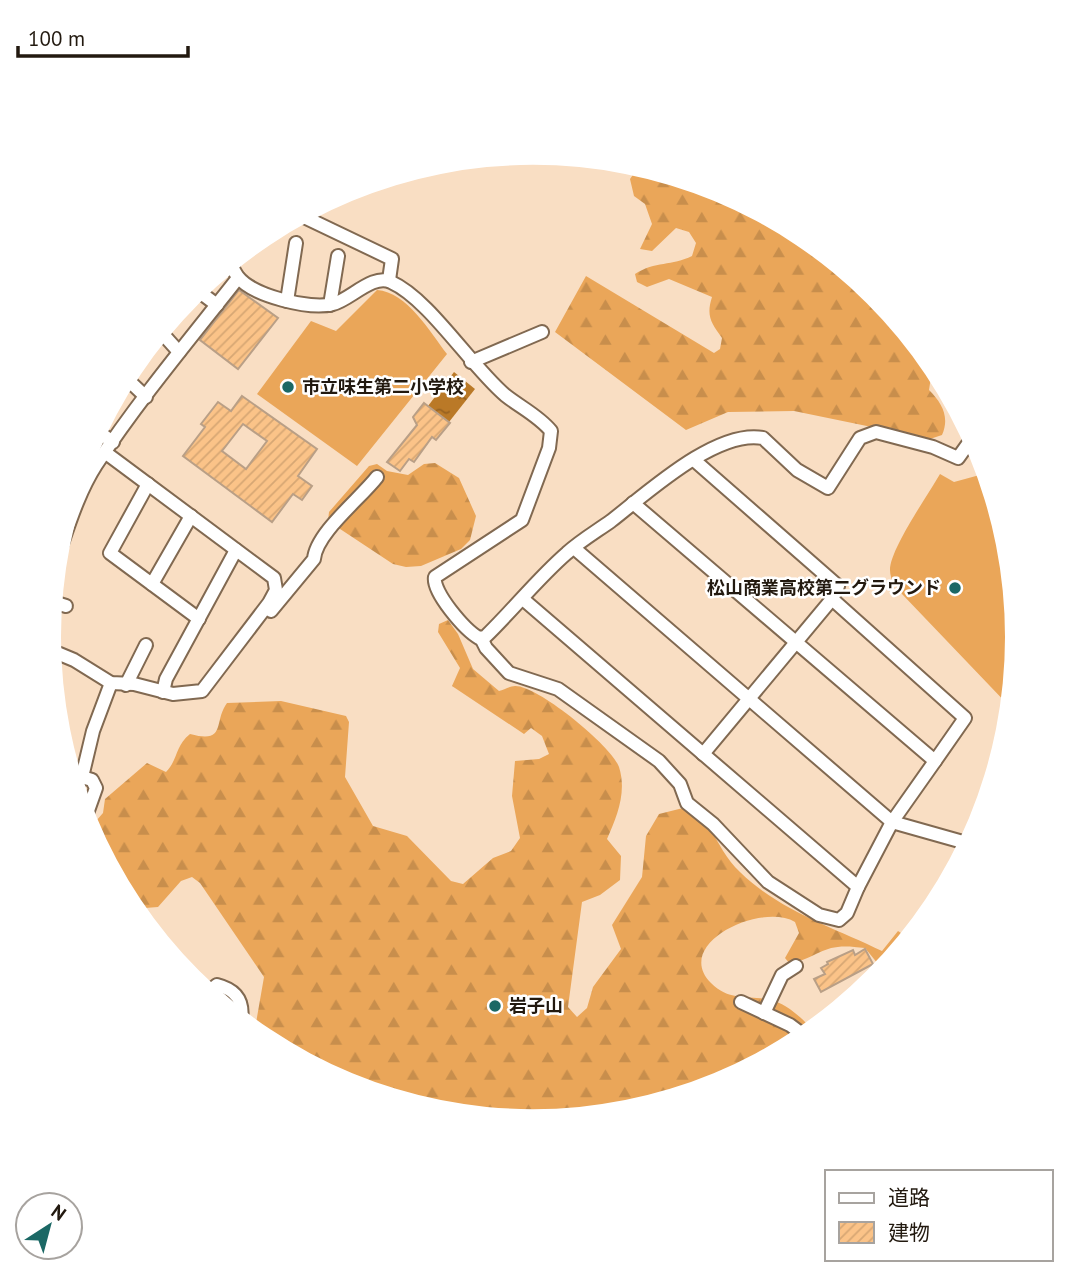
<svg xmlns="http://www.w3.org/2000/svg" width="1067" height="1275" viewBox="0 0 1067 1275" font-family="'PT Sans','Noto Sans JP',sans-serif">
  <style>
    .forest { fill: url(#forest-firs) }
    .pitch { fill: #eaa659 }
    .water { fill: url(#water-ripples) }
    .building { fill: url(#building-hatch); stroke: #b99f86; stroke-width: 2; fill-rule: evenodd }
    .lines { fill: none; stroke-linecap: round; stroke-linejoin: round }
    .minor-casing { stroke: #816951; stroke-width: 16 }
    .minor { stroke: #fff; stroke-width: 12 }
    .poi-dot { fill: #1b6865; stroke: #fff; stroke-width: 2.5 }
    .labels { text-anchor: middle; stroke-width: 5; stroke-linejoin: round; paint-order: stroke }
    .poi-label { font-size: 18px; font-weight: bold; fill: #22190f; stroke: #fff; text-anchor: start }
  </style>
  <defs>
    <pattern id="forest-firs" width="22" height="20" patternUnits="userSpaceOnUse" patternTransform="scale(1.75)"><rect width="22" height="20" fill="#eaa659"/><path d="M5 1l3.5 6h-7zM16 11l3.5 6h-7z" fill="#c88e4c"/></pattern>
    <pattern id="water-ripples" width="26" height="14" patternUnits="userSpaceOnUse" patternTransform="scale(1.75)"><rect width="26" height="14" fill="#ba7927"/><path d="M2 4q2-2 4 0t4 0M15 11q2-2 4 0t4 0" fill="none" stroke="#976220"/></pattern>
    <pattern id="building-hatch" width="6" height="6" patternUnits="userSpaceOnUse" patternTransform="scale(1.75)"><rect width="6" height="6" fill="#fbc388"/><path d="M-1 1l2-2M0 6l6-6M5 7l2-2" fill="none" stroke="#d7a774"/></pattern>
  </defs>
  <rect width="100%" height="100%" fill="#f9dec3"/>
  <g class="forest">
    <path d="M639,166C666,174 696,179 721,191C808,231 884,292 938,371L931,377L929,390C942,403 950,417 942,435L930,439L794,411L728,412L686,430L555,332L586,276L714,353L720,349L722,338C711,323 706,316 712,297L669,279L647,287L637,282L635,274C655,261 672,266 692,256L696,243L689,232L676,228L652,251L640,249L652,224L645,204L634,196L630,179Z"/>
    <path d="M435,463L459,478L476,516L470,540L461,549L421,566L406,567L393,564L328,521L329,512L369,466L377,464L387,471L408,475L424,464Z"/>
    <path d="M448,620L458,634L473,669L499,691C504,690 510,686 515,686C537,685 612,746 619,767C627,792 617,817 607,839L621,856L620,880L600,895L582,902L568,1007L577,1017L587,1008L593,987L621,949L612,925L642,877L646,836L659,814L683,808C691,813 703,819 709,827C719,843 726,859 740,872C780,911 833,927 882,951L898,931L910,939L871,984L878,964L865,948C823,942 825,954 790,964L785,958L799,933L795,922C761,902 672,944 711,983C730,1002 749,995 771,1000C785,1003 806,1020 813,1032L719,1085L628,1113L533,1122L439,1113L348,1085L281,1049L256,1023L264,977L200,883L192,877L181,881L158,907L145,908L137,915L89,829L103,813L105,799L147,763L166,772C178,760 175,746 190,734C227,744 213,722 227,703L281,701L346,716L349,722L345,777L373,826L407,836L451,881L463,884L493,858L511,851L520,838L512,796L515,761L539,759L549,754L542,736L531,728L524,734L452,686L460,668L438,632L439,624Z"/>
  </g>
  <g class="pitch">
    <path d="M377,290C407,292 430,332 447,354L357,466L257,394L311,321L336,331Z"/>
    <path d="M987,473L1009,543L1018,638L1011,708L902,594C896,587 890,580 890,570C890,549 928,495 940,474L954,482Z"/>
  </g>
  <path class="water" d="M454,372L475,389L449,422L428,406Z"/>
  <g class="building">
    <path d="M239,290L278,318L238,369L200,340Z"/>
    <path d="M242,396L317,449L298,476L312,486L302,500L293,494L272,522L183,456L205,427L201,424L218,402L231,411ZM243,424L267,441L246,469L222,451Z"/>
    <path d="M424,403L450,423L436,440L432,437L414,462L409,459L400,471L387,462L417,425L413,417Z"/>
    <path d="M865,949L873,964L821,992L814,979L825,974L821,968L828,964L827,962L853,950L855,955Z"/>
  </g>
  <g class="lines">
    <g class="minor-casing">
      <g id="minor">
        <path d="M300,215L392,259L389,280"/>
        <path d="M230,263C232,267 235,273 238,277C253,296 310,310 333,304C350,300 373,273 391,282C429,299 470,365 505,395C520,407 539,416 551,431L549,448L522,520L435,577C432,592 465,630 479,638L485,637C513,610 538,578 567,553C580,541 597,531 611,521C646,494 716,429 763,438L797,470L828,488L860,438L876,432L933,447L958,458L973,437"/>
        <path d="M197,290L217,305"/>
        <path d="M287,301L296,243"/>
        <path d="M330,305L338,256"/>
        <path d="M161,332L179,352"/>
        <path d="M471,362L542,332"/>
        <path d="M126,378L146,397"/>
        <path d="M97,431L113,442"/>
        <path d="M694,460L838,586L832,599L703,754"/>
        <path d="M148,484L110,553L199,619"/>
        <path d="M574,548L892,822L970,844"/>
        <path d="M57,558C68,527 78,493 96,465C139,400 190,339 238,278"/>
        <path d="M152,584L191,516"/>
        <path d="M832,599L965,718L935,761"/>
        <path d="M524,600L858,887L892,822L935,761L633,503"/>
        <path d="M53,602L66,606"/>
        <path d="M271,611L314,559C316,533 360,499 377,477"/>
        <path d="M481,638L486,648L509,673L558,689L659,761L680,784L687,803L713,824L768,882L819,915L839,920L847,913L858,887"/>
        <path d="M50,650L74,660L111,683L134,684L173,694L202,691L269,603L276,590L274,578L106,453"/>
        <path d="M126,685L146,645"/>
        <path d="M163,692L166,679L236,550"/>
        <path d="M85,819L96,788L92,780L82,777L93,731L111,683"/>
        <path d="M207,993L217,985C237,990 244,1001 241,1021"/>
        <path d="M741,1002L790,1025L806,1037"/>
        <path d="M764,1013L782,975L796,966"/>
      </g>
    </g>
    <use href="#minor" class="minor"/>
  </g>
  <g class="poi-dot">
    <circle cx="288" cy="387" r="7"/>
    <circle cx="955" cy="588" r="7"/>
    <circle cx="495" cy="1006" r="7"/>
  </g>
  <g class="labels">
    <g class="poi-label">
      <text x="302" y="393">市立味生第二小学校</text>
      <text x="941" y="594" text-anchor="end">松山商業高校第二グラウンド</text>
      <text x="509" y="1012">岩子山</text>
    </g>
  </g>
  <path d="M0 0H1067V1275H0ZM61 637a472 472 0 1 1 944 0a472 472 0 1 1-944 0Z" fill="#fff" fill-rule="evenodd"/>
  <rect x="825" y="1170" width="228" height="91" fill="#ffffff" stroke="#a7a39f" stroke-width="2"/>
  <rect x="839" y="1193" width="35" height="10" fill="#ffffff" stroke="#a7a39f" stroke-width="2"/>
  <text x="888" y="1205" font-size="21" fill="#22190f">道路</text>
  <rect x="839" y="1222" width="35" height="21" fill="url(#building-hatch)" stroke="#a7a39f" stroke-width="2"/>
  <text x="888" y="1240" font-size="21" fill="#22190f">建物</text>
  <g transform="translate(49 1226) rotate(36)"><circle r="33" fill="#ffffff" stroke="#a7a39f" stroke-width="2"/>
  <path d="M0-5L12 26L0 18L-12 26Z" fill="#1b6865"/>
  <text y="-10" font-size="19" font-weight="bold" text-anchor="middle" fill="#22190f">N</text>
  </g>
  <path d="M18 46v10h170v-10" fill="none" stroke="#22190f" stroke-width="3.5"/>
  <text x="28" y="46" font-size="21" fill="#22190f" stroke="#ffffff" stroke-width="5" paint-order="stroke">100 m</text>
</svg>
